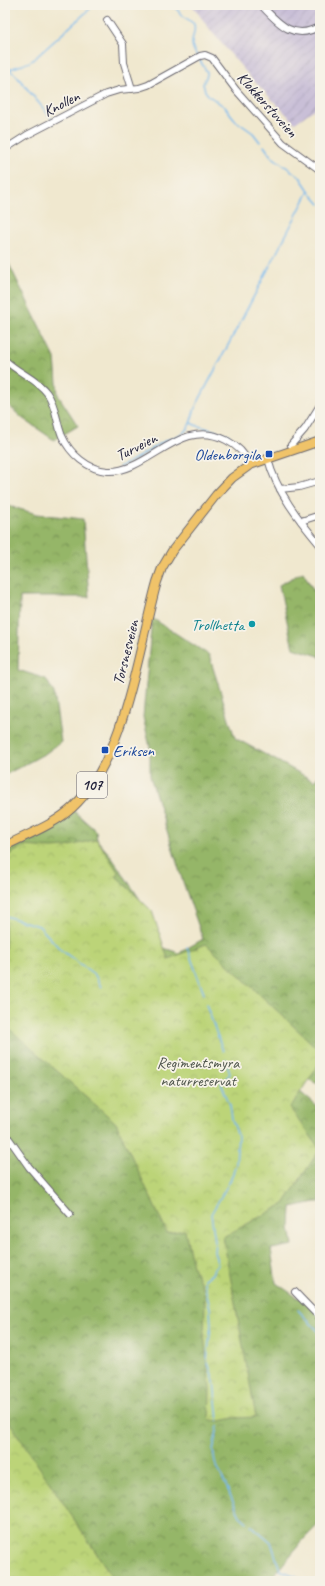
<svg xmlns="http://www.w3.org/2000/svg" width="325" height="1586" viewBox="0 0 325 1586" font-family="Caveat,sans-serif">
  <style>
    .industrial { fill: url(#industrial-furrows) }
    .forest { fill: url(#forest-crowns); stroke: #5c6c52 }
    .park { fill: url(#park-crowns); stroke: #6f7b5a }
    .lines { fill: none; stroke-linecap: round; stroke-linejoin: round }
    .stream { stroke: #79baee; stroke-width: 1.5 }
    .minor-casing { stroke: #6a676f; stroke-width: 8 }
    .major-casing { stroke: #6a676f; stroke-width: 10 }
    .minor { stroke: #fff; stroke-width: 6 }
    .major { stroke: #f0c369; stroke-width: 8 }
    .transit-dot { fill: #1a4fb4; stroke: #f7f3e8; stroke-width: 1.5 }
    .culture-dot { fill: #0f9aa8; stroke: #f7f3e8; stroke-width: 1.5 }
    .labels { text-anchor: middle; stroke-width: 3.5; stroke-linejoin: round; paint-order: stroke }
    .shield { fill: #f7f3e8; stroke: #62616f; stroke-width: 1 }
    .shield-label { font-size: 15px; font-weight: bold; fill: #22223b }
    .street-label { font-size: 16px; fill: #22223b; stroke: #f7f3e8 }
    .transit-label { font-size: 16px; fill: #164399; stroke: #f7f3e8; text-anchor: end }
    .culture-label { font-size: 16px; fill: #0d838f; stroke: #f7f3e8; text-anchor: end }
    .park-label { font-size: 16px; fill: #50574d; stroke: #f7f3e8 }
  </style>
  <defs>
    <pattern id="industrial-furrows" width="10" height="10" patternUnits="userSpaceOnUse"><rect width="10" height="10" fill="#c9bfd7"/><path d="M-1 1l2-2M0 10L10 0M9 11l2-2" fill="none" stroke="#aca4b9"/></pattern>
    <pattern id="forest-crowns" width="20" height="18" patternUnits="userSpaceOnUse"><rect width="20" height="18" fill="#95b668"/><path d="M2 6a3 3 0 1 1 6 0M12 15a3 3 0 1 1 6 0" fill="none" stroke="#799457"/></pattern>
    <pattern id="park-crowns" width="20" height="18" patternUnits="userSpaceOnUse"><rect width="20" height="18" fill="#bcd478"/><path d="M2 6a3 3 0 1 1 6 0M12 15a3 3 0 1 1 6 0" fill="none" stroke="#a1b669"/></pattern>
  </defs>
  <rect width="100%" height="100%" fill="#f7f3e8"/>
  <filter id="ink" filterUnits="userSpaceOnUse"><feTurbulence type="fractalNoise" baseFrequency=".025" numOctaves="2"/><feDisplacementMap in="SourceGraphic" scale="8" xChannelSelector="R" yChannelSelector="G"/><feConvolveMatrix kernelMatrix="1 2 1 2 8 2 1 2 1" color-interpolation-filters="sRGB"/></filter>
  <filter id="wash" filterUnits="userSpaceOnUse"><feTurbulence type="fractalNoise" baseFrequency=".012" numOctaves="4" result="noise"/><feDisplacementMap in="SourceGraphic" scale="16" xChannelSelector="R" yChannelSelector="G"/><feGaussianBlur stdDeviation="0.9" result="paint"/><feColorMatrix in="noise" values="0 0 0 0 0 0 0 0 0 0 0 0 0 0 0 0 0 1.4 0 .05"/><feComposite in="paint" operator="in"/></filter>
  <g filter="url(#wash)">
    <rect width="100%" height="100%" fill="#f0e8cf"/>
    <path class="industrial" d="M192,5H320V105L295,123L251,78L211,31Z"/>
    <g class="forest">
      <path d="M5,256L55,358L58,395L78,426L54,440L22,418L5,402Z"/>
      <path d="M5,505L37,514L83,519L89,597H20L18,670L46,679L54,693L61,742L46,753L5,775Z"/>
      <path d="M303,572L314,591L320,588V658L319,656L293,648L279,585Z"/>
      <path d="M152,618L209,655L235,738L314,781L320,774V1085L305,1078L299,1091L320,1109V1202H316L291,1207L290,1227L293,1245L271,1249L276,1283L298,1298H305L320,1310V1523L304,1539L269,1581H5V850L74,811L96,831L97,840L110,855L146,908L158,946L179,953L203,939L182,879L150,776V747L143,717Z"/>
    </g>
    <g class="park">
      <path d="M97,839L118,872L116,876L152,911L168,959L206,944L320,1051V1062L290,1108L320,1149L284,1204L223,1237L256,1417L234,1418L220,1421L211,1420L209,1418L210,1390L204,1335L205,1298L203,1288L193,1267L185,1230L167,1233L116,1123L5,1025V857L25,846L52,848L66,847Z"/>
      <path d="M5,1407L10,1423L115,1581H5Z"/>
    </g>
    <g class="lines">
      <g class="stream">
        <path d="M173,5L181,14L194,24C197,37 186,39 197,56"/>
        <path d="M93,6L94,5"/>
        <path d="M199,59L207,72V75L203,84L205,91L209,96L225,107L236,121L253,133L260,142"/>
        <path d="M9,70L15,74L52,119"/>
        <path d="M5,72C14,66 24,66 33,60L91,8"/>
        <path d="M264,146L271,156L300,177L312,195"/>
        <path d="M313,196L320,204"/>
        <path d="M275,256L309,191"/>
        <path d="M191,423L195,425L229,435"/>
        <path d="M119,467C136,460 150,449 165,441C171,438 181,436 185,431C192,425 192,414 196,406L274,258"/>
        <path d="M5,916L39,926L61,950L95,975L101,987"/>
        <path d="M187,947L204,994"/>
        <path d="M206,1004L223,1051"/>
        <path d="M298,1310L320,1333"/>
        <path d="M218,1421L214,1381L207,1360L211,1325L210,1308L204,1283V1279L212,1274L214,1268L218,1264L214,1252L215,1241L211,1214L230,1181L236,1165L238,1136L232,1119L230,1105L221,1083L230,1074L226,1060"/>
        <path d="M218,1426L213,1450L215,1462L240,1516L247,1522"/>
        <path d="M251,1525L271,1542L280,1570L298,1577"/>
      </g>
    </g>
  </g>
  <g filter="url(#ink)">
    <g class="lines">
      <g class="minor-casing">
        <g id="minor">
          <path d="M261,5C278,23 294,42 320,26"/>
          <path d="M107,20L123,44L124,63L132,89"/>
          <path d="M5,149L27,135L106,94L119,90L139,88L148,85L200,56L205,55L212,58L236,90L283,143L320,170"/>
          <path d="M5,360C18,373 36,378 47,393C57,407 56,422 62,436C70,454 88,470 108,471C149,473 180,416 226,440C238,446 245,453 250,465"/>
          <path d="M291,445L305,429L320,405"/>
          <path d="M268,459C276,491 299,520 320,545"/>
          <path d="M280,489L299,487L320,481"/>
          <path d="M301,521L320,515"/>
          <path d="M5,1133L29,1167L70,1214"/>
          <path d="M295,1292L320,1318"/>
        </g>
      </g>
      <g class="major-casing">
        <path id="major" d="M5,846C28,834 54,825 73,807C126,758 138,649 157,582L162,568L172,551L216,495L232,478L250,465L320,441"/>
      </g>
      <use href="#minor" class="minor"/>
      <use href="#major" class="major"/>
    </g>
  </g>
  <g class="transit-dot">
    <rect x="265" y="450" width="8" height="8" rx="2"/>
    <rect x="101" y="746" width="8" height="8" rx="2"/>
  </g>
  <circle class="culture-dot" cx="252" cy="624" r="4"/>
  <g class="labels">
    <rect class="shield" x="77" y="772" width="30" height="26" rx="3"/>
    <g class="shield-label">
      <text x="92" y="790">107</text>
    </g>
    <g class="street-label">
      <text transform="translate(61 103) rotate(-27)" y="6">Knollen</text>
      <text transform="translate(268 104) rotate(48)" y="6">Klokkerstuveien</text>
      <text transform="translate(136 446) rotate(-27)" y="6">Turveien</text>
      <text transform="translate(125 652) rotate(-76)" y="6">Torsnesveien</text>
    </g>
    <g class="transit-label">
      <text x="261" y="460">Oldenborgila</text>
      <text x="113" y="756" text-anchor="start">Eriksen</text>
    </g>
    <g class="culture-label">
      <text x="244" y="630">Trollhetta</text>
    </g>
    <g class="park-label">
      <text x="198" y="1068">Regimentsmyra<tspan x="198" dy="18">naturreservat</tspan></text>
    </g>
  </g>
  <rect width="325" height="1586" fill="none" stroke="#f7f3e8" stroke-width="20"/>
</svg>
